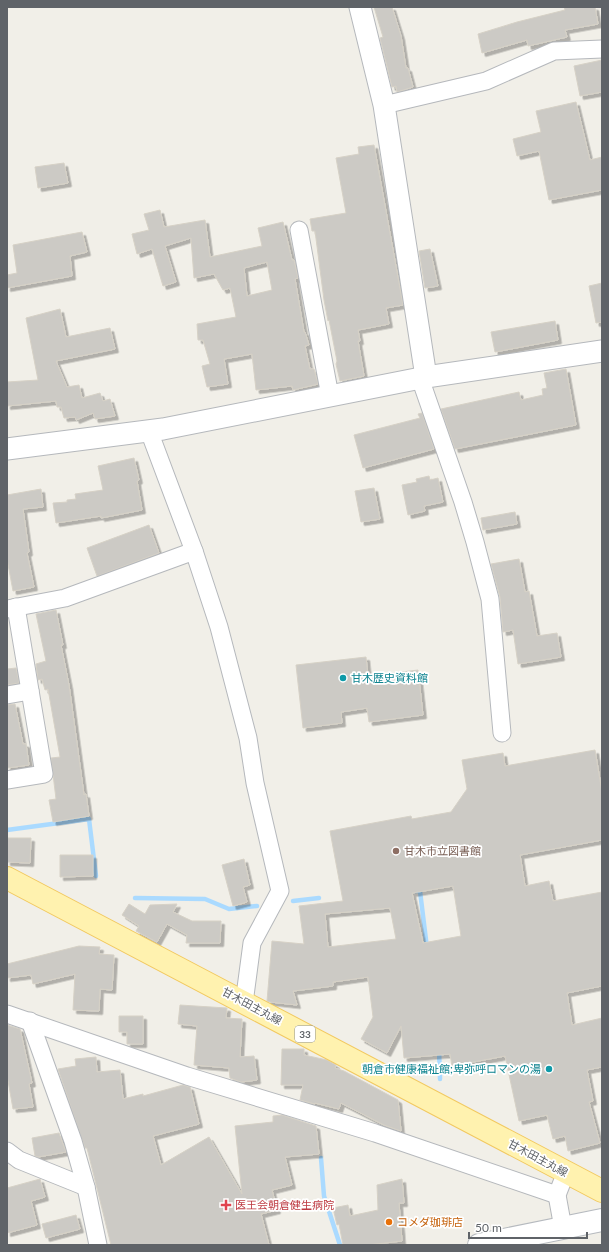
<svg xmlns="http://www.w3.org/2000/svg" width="609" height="1252" viewBox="0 0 609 1252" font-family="Lato,'Noto Sans JP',sans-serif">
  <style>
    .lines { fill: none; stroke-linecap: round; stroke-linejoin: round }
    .stream { stroke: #aadaff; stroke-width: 4.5 }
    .building { fill: #cccac5; stroke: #d6d1c6; fill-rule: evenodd; filter: url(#shadow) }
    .minor-casing { stroke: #b5b8bc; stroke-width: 19 }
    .tertiary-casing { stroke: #b5b8bc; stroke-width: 23 }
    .secondary-casing { stroke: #b6babf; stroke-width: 24 }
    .primary-casing { stroke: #f2c960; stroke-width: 24 }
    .minor { stroke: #fff; stroke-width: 17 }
    .tertiary { stroke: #fff; stroke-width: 21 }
    .secondary { stroke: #fff; stroke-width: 22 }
    .primary { stroke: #fff2af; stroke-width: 22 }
    .culture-dot { fill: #0f9aa8; stroke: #fff; stroke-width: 1.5 }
    .education-dot { fill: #8d6e63; stroke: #fff; stroke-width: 1.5 }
    .health-dot { fill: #e0444e; stroke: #fff; stroke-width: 1.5 }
    .food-dot { fill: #e8710a; stroke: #fff; stroke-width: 1.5 }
    .labels { text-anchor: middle; stroke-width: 3.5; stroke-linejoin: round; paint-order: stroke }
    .shield { fill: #fff; stroke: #8f9295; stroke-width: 1 }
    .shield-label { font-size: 10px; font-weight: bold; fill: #5f6368 }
    .culture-label { font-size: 11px; fill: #0d838f; stroke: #fff; text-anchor: start }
    .education-label { font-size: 11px; fill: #785e54; stroke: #fff; text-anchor: start }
    .street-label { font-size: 11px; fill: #5f6368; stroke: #fff }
    .health-label { font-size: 11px; fill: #be3a42; stroke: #fff; text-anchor: start }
    .food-label { font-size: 11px; fill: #c56008; stroke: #fff; text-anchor: start }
  </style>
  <defs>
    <filter id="shadow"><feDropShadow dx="3.5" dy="3.5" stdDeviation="0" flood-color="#0004"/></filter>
  </defs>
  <rect width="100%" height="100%" fill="#f1efe8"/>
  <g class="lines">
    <g class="stream">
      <path d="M7,830L89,819L96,876"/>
      <path d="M415,891H420L427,948"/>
      <path d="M135,898L205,899L229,909L257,906"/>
      <path d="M293,901L319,898"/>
      <path d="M439,1049L440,1079"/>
      <path d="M321,1158L324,1196L340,1245"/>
    </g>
  </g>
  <g class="building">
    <path d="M374,7H392L401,36L406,68H408L413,87L397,92L396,86L392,87L380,38L383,37Z"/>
    <path d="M564,7H595L598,24L565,30L567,37L528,46L527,40L482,53L478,34L517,22L565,10Z"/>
    <path d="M602,60V92L580,96L574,66Z"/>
    <path d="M576,102L590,160L602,157V190L549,200L539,151L517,156L513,139L541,132L536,111Z"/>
    <path d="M374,145L403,305L386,308L389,324L358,330L360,341H358L364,376L340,381L336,364L337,361L329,320L328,321L324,300L315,231H312L310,219L346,213L336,158L359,154L358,147Z"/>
    <path d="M64,163L68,183L38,188L35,167Z"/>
    <path d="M160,210L164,227L205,220L210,257L262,246L258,228L283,222L292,260H294L298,278L295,279L304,332H305L309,345L305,346L310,369H314L318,384L293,390L292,386L256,390L252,354L224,359L228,384L207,387L202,366L210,364L203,340H198L197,324L236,317L230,288L223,290L214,274L194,278L191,238L165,246L176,282L163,286L152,249L137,254L132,234L149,230L144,214ZM267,262L272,290L247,296L244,268Z"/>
    <path d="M82,232L87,252L70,256L72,276L7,288V275L17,273L13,245Z"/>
    <path d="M430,249L438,286L425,288L419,251Z"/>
    <path d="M602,283V322L596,323L589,286Z"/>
    <path d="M60,309L66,337L110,328L115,349L56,361L67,387L79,385L82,398L100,393L103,401L110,399L115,416L95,419L93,413L76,420L75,417L64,418L61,407H57L56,401L7,406V382L38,380L26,318Z"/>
    <path d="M555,321L558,340L495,352L491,332Z"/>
    <path d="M566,369L576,425L455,449L441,409L519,392L521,400L543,395L542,389L547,388L544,373Z"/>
    <path d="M422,413L434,449L363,468L354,435L420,418L418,414Z"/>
    <path d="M134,458L139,480L137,481L142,510L101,518V516L56,523L53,503L67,502V500L76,499L75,494L103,490L98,466Z"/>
    <path d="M429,476L430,480L438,478L443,502L424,506L425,511L408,515L402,485L417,482L416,479Z"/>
    <path d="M374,488L380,519L361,522L355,491Z"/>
    <path d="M41,489L43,507L23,509L29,552L27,553L34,587L13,591L7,559V495Z"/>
    <path d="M515,512L517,524L483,530L481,518Z"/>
    <path d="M149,525L159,553L97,576L87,548Z"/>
    <path d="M519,559L525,592L529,591L537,636L557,633L561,657L518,664L513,630L503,632L500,597L491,564Z"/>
    <path d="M56,610L63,645H61L69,685L84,795L86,794L89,816L53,822L49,800L56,799L51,758L60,757L48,689L45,690L42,679L38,680L36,664L46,661L36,614Z"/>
    <path d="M366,657L368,676L418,670L423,715L369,722L367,708L341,712L342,723L303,728L296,665Z"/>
    <path d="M16,668L19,683L7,685V669Z"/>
    <path d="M15,704L23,744H26L29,765L7,768V705Z"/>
    <path d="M595,750L602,792V840L520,855L525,886L549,881L553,901L602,892V986L567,993L572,1025L602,1018V1067L587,1070L593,1101L589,1102L600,1143L568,1151L565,1136L553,1139L547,1115L519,1121L505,1056L452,1066L450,1054L404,1058L401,1026L387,1053L361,1039L373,1017L368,977L333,982V986L293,991L297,1005L270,1002L267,1001L272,941L304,944L299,906L343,901L330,831L411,816L412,819L451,812L467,789L462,760L503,753L505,766ZM453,886L461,936L423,943L412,893ZM390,908L396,939L328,947L325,914Z"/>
    <path d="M7,838H31L30,863L7,862Z"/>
    <path d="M60,855H93V876L60,877Z"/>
    <path d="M244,859L250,885L243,887L247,902L233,906L222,865Z"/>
    <path d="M129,904L145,914L150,905L177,904L173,912L192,921H221L220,943H186L187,935L167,924L157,942L136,931L139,926L122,915Z"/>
    <path d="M79,946L100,947L99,954L114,955L112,990L100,989L99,1011L73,1010L75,974L33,984L31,975L7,978V964Z"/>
    <path d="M180,1005L227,1008L226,1018L242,1019L240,1057L254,1056L257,1080L241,1082L230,1078L229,1068L194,1065L197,1026L178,1024Z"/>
    <path d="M119,1016H143V1044H127V1032H119Z"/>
    <path d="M7,1025L20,1029L32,1083L29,1084L33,1107L13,1109L7,1075Z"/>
    <path d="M282,1049H304V1055L327,1060L336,1065L335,1068L344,1071L398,1100L401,1131L384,1125L341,1103L339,1109L315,1103V1104L300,1100L303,1085H281Z"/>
    <path d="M96,1057L97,1072L120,1070L123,1099L143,1094V1096L183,1085L190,1087L199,1124L153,1136L161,1165L209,1137L242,1194L235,1126L273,1122V1116L282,1115L316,1126L319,1154L285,1157L292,1185L272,1190L277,1210L261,1214L269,1245H111L87,1148H85L58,1069L76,1066L75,1059Z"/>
    <path d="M59,1133L66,1152L38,1157L35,1156L32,1138Z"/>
    <path d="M40,1179L45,1197L31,1201L37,1225L7,1233V1188Z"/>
    <path d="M402,1179L404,1203H399L402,1241L367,1245H343L339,1224L337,1225L333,1208L348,1205L350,1216L378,1210L377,1185Z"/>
    <path d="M76,1215L80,1229L46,1238L42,1224Z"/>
  </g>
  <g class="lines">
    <g class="minor-casing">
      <g id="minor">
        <path d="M384,105L486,81L554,51L602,49"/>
        <path d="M299,230L330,396"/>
        <path d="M420,378L463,502L475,542L490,599L502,733"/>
        <path d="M149,431L194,551L219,627L248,738L255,783L280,891L252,943L244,1003"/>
        <path d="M7,609L65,598L194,551"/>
        <path d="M7,695L30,691"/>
        <path d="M7,780L44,774L16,607"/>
        <path d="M7,1014L187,1076L375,1133L557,1195"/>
        <path d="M30,1021L73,1141L86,1187L98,1245"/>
        <path d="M7,1151L19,1160L86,1187"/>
        <path d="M563,1228L557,1195L566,1172"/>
      </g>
    </g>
    <g class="tertiary-casing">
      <g id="tertiary">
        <path d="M360,7L384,105L426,377"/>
        <path d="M7,449L163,429L426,377L602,351"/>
      </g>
    </g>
    <g class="secondary-casing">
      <path id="secondary" d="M479,1245L602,1220"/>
    </g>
    <g class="primary-casing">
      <path id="primary" d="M7,878L602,1191"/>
    </g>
    <use href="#minor" class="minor"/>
    <use href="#tertiary" class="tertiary"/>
    <use href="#secondary" class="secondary"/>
    <use href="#primary" class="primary"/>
  </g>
  <g class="culture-dot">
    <circle cx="343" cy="678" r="4"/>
    <circle cx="549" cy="1069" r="4"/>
  </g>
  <circle class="education-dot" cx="396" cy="851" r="4"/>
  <path class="health-dot" d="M224 1199h4v4h4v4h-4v4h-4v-4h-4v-4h4z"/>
  <circle class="food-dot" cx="389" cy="1222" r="4"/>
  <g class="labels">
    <rect class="shield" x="295" y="1026" width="20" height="16" rx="3"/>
    <g class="shield-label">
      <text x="305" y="1038">33</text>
    </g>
    <g class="culture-label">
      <text x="351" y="682">甘木歴史資料館</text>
      <text x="541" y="1073" text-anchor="end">朝倉市健康福祉館;卑弥呼ロマンの湯</text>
    </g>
    <g class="education-label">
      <text x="404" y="855">甘木市立図書館</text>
    </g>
    <g class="street-label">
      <text transform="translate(252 1006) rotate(28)" y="4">甘木田主丸線</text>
      <text transform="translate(538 1158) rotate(28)" y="4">甘木田主丸線</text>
    </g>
    <g class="health-label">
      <text x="235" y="1209">医王会朝倉健生病院</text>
    </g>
    <g class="food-label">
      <text x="397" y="1226">コメダ珈琲店</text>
    </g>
  </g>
  <rect width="609" height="1252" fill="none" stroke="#5f6368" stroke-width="16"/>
  <path d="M469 1232v6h118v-6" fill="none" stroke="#5f6368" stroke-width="2"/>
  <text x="475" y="1232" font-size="12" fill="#5f6368" stroke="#ffffff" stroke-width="3" paint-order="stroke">50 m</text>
</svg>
